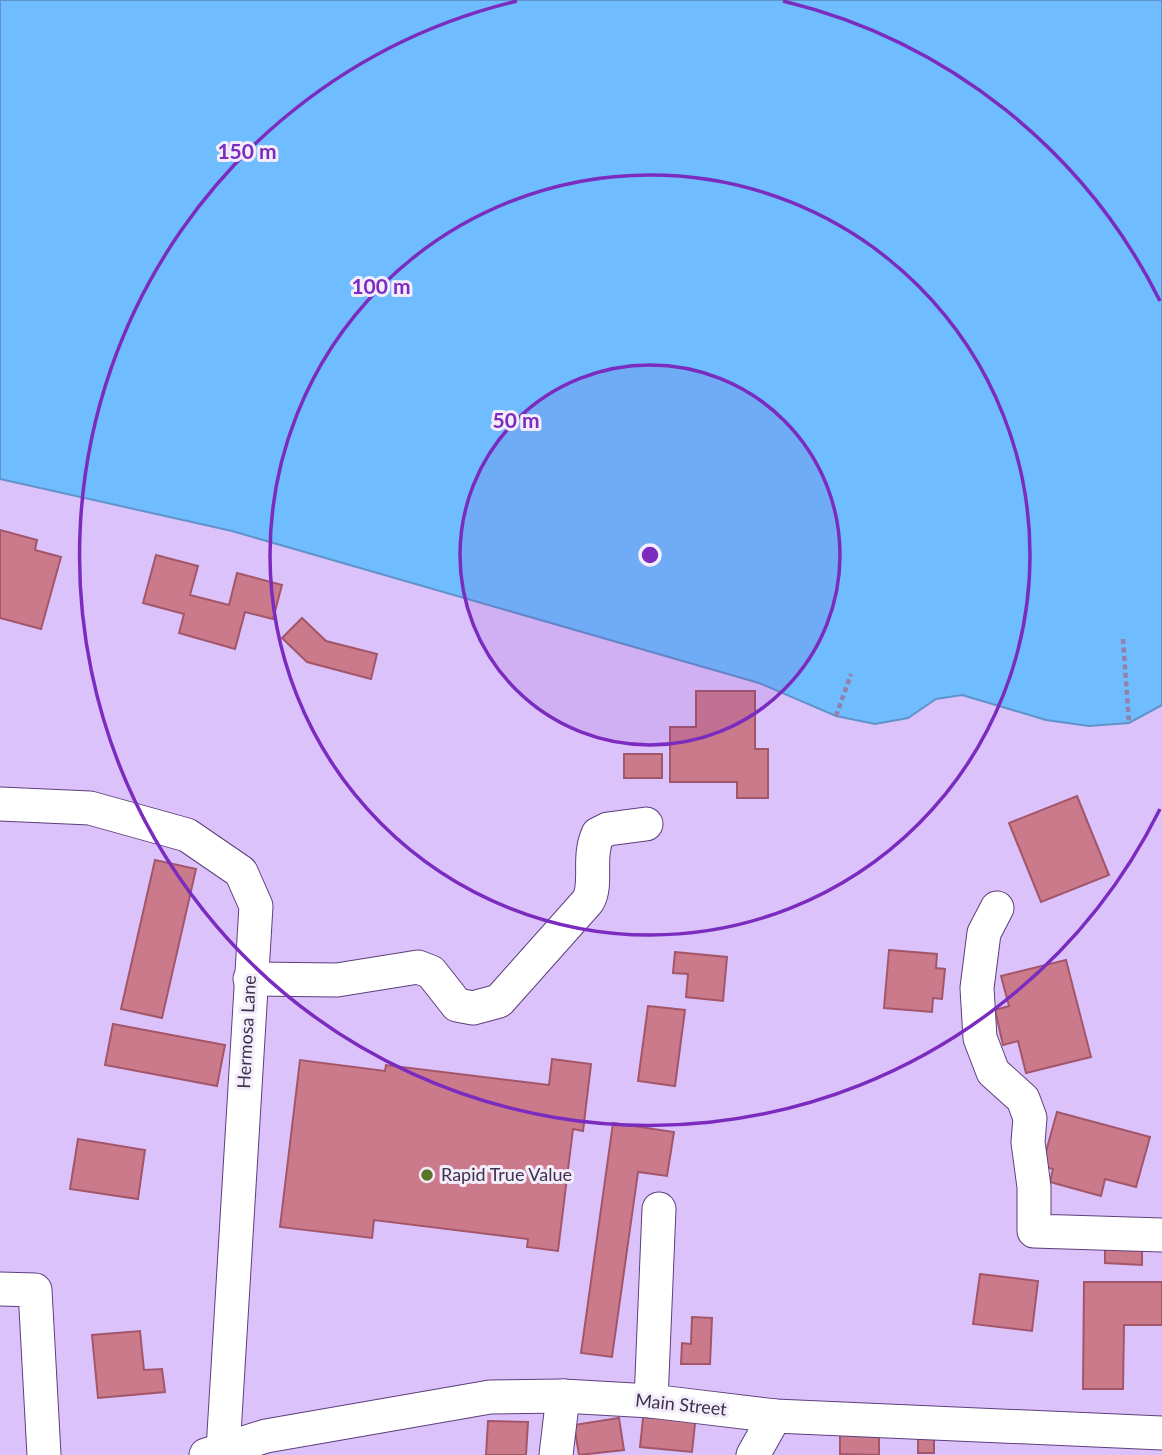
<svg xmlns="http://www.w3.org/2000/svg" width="1162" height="1455" viewBox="0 0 1162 1455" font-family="Lato,sans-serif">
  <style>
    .water { fill: #6fbdfe; stroke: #6093c9; stroke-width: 2 }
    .building { fill: #cb7a8c; stroke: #a35669; stroke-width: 2 }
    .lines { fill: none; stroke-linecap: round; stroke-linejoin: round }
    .minor-casing { stroke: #5d3f7c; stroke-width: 35 }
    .path { stroke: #9480ab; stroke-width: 4.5; stroke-dasharray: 5 3.5; stroke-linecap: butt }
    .minor { stroke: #fff; stroke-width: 33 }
    .ring { fill: none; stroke: #7b2cbf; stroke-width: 3.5 }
    .poi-dot { fill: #5b7427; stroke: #f3edfb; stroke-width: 2.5 }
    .labels { text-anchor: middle; stroke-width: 6; stroke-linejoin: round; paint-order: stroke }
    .street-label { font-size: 18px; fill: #3e314d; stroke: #f3edfb }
    .poi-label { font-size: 18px; fill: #3e314d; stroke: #f3edfb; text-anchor: start }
    .centre { fill: #7b2cbf; stroke: #f3edfb; stroke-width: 3.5 }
    .ring-label { font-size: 21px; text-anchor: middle; font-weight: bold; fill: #7b2cbf; stroke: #f3edfb; stroke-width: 6; stroke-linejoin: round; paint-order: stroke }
  </style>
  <rect width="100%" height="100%" fill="#dcc2fb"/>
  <path class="water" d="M0,0H1162V705L1129,723L1089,726L1046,720L962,695L936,699L908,718L875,724L836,716L759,683L232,531L0,479Z"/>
  <g class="building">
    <path d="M0,530L37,540L35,550L61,557L41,629L0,618Z"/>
    <path d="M156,555L198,566L190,595L229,605L237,573L282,585L273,619L245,612L235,649L179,633L184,614L143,603Z"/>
    <path d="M302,618L326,641L377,654L371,679L307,662L282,638Z"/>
    <path d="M696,691H755V749H768V798H737V782H670V727H696Z"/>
    <rect x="624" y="754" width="38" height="24"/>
    <path d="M1077,796L1109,875L1041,902L1009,823Z"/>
    <path d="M155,860L196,869L162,1018L121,1009Z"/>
    <path d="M889,950L937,954L936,968L945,969L942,999L933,998L932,1012L884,1008Z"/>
    <path d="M675,952L727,957L723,1001L686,997L688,974L673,973Z"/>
    <path d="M1066,960L1091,1057L1026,1073L1018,1041L1003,1045L995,1010L1009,1006L1001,976Z"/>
    <path d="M648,1006L685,1010L675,1086L638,1081Z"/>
    <path d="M113,1024L225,1045L217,1086L105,1065Z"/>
    <path d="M552,1059L591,1064L583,1131L573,1129L558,1251L527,1247L528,1239L374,1220L372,1238L280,1227L300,1060L385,1071L386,1065L549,1085Z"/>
    <path d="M1057,1112L1150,1137L1136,1187L1105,1179L1101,1196L1050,1182L1053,1169L1042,1166Z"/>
    <path d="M613,1123L674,1132L667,1176L638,1172L612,1357L581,1353Z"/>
    <path d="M78,1139L145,1150L138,1199L70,1189Z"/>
    <path d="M1105,1248L1142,1250V1265L1105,1263Z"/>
    <path d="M980,1274L1038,1281L1032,1331L973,1324Z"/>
    <path d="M1084,1282H1162V1325H1124L1123,1389H1083Z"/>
    <path d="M692,1317L712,1318L710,1364H681L682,1343L691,1344Z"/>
    <path d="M140,1331L144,1370L162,1369L165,1392L98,1398L92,1335Z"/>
    <path d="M644,1409L696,1414L692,1452L640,1447Z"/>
    <path d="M619,1418L624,1450L579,1455L574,1425Z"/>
    <path d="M488,1421L528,1422L526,1455H486Z"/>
    <path d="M840,1425H879V1455L840,1454Z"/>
    <rect x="918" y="1433" width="16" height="20"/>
  </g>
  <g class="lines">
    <g class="minor-casing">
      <g id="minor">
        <path d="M0,804L90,808L187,835L241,872L256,906L223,1450"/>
        <path d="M997,908L984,933L977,988L980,1038L993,1072L1023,1099L1030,1118L1028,1142L1034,1187V1231L1162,1235"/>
        <path d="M250,979L337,980L418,967L431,972L457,1005L473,1008L499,1001L588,901C598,884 587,858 598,834L608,829L646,824"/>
        <path d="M0,1289L35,1290L44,1455"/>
        <path d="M651,1401L659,1209"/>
        <path d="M206,1455L266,1436L490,1397L563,1396L651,1401L775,1416L1162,1433"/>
        <path d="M556,1455L563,1396"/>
        <path d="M753,1455L775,1416"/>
      </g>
    </g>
    <g class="path">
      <path d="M1123,639L1129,723"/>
      <path d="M836,716L851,674"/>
    </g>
    <use href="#minor" class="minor"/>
  </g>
  <circle cx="650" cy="555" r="190" fill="#7b2cbf" fill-opacity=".12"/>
  <g class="ring">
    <circle cx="650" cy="555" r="190"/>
    <circle cx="650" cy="555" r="380"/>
    <path d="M1160 809A570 570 0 1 1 517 1M783 1A570 570 0 0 1 1160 301"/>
  </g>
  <circle class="poi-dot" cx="427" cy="1175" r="7"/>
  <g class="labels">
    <g class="street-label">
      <text transform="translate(247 1032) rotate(-87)" y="6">Hermosa Lane</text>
      <text transform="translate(681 1405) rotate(6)" y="6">Main Street</text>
    </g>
    <g class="poi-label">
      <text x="441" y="1181">Rapid True Value</text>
    </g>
  </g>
  <circle cx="650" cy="555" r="10" class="centre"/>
  <g class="ring-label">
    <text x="247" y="159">150 m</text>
    <text x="381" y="294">100 m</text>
    <text x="516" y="428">50 m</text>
  </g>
</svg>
